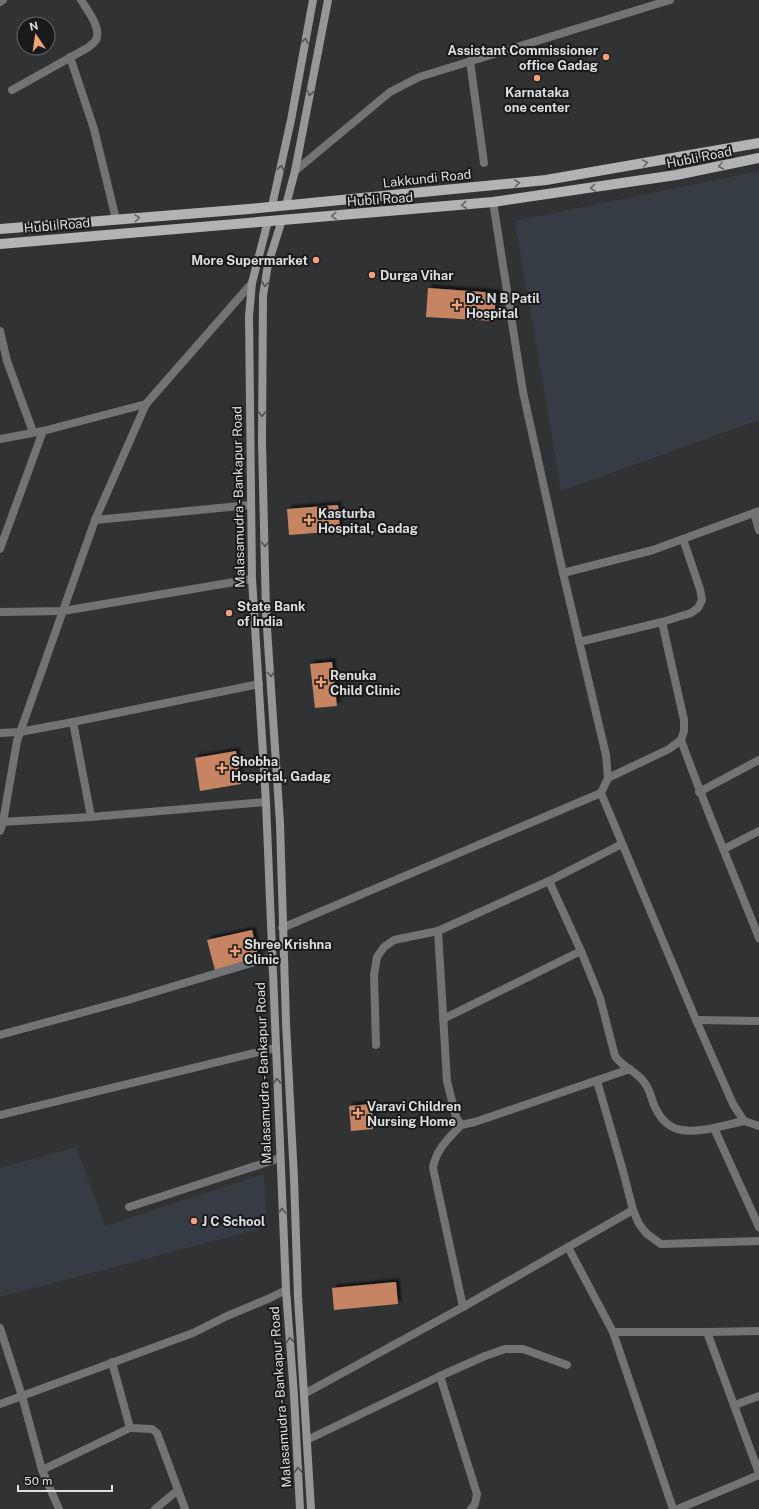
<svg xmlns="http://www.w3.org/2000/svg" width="759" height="1509" viewBox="0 0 759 1509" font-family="'Public Sans',sans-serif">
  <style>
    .built { fill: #363c43 }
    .building { fill: #c78464; filter: url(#shadow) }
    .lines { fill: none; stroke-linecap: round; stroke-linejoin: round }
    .minor { stroke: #727374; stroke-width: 8 }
    .secondary { stroke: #959799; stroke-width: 8 }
    .primary { stroke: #b1b3b5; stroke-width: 10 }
    .oneway { stroke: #515254 }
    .oneway2 { stroke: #656668 }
    .poi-dot { fill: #f1a27b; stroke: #191a1b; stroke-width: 1.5 }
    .labels { text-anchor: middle; stroke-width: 4; stroke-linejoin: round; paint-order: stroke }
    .poi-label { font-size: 13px; font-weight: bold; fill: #dddee0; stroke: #191a1b; text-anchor: start }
    .street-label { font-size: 13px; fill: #dddee0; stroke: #191a1b }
  </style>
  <defs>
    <filter id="shadow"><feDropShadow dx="3.5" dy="-3.5" stdDeviation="1" flood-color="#0009"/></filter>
  </defs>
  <rect width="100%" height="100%" fill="#303234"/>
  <g class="built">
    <path d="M759,171V420L561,491L515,221Z"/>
    <path d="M76,1147L102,1216L105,1226L264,1174L267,1227L0,1297V1168Z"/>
  </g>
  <g class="building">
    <path d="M428,288L496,293L494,321L426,317Z"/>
    <path d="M338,505L340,531L289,535L287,509Z"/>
    <path d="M332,662L337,706L315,708L310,664Z"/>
    <path d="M236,751L241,784L200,791L195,758Z"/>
    <path d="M252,930L259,960L215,970L207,940Z"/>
    <path d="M372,1104L373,1129L351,1131L349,1106Z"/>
    <path d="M396,1282L398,1304L334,1310L332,1288Z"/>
  </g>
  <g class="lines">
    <g class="minor">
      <path d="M0,2L3,0"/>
      <path d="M70,57L94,129L116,219"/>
      <path d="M470,61L484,163"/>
      <path d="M12,90L89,47C91,45 95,42 96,40C102,28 87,10 81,0"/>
      <path d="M295,171L390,92L419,77L670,0"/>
      <path d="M0,331L7,361L33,432"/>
      <path d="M0,439L43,431L146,404"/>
      <path d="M754,513L759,530"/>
      <path d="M95,520L250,505"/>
      <path d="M0,549L43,431"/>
      <path d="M563,573L653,550L759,511"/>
      <path d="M0,612L63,611L252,579"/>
      <path d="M579,642L662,622L691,613L698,608L702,600L700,589L683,539"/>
      <path d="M73,722L91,817"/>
      <path d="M0,733L20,732L73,722L259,684"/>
      <path d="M681,740C705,807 733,872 759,938"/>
      <path d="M608,778L669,749L681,740L684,731V720L662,622"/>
      <path d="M699,792L759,760"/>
      <path d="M601,793L696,1020L733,1104L744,1121L759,1126"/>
      <path d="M0,822L91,817L266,802"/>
      <path d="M0,831L3,822L17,741L95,520L146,404L252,283"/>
      <path d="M724,849L759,831"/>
      <path d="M549,881L581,951L600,998L615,1056C622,1067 636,1071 644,1082C650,1089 651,1099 655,1107C667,1134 688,1133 714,1128"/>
      <path d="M282,928L601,793L608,778L606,755L563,573L523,392L493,202"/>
      <path d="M438,931L447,1081L456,1117L461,1125"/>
      <path d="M443,1019L581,951"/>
      <path d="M696,1020L759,1021"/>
      <path d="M0,1035L128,1000L271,957"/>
      <path d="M376,1045L374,975L377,957L384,947L394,940L438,931L549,881L622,844"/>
      <path d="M597,1081L623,1171L633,1210L639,1224L647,1234L661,1244L759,1241"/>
      <path d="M0,1115L275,1048"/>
      <path d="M744,1121L714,1128L759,1227"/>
      <path d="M129,1207L280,1158"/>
      <path d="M568,1247L613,1332L673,1509"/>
      <path d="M463,1307L433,1168C436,1149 449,1138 461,1125L475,1122L630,1069"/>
      <path d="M0,1328L22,1396L42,1470L59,1509"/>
      <path d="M613,1332H707L759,1331"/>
      <path d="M707,1332L759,1473"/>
      <path d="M440,1376L477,1494L475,1504L471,1509"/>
      <path d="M304,1394L463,1307L633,1210"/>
      <path d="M0,1404L193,1333L227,1316L270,1298L286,1290"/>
      <path d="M735,1405L759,1396"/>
      <path d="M130,1428L152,1429L157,1433L185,1509"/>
      <path d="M307,1440L440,1376L485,1356L505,1349H523L567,1365"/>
      <path d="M42,1470L130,1428L112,1362"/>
      <path d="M155,1509L178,1490"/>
      <path d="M678,1509L759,1475"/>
    </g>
    <g class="secondary">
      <path d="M286,205L295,171L328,0"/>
      <path d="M272,206L291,120L313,0"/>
      <path d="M282,220L268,264L263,296L262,442L266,613L280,823L286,1023L294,1178L298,1297L311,1509"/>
      <path d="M268,221L252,283L249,316L252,579L266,802L286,1290L294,1395L300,1509"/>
    </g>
    <g class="primary">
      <path d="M0,229L249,209L546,180L759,143"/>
      <path d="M0,244L493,202L676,175L759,158"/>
    </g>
  </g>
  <defs><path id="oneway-chevron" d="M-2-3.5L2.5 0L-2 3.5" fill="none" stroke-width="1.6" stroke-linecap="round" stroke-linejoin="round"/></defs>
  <g class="oneway">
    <use href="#oneway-chevron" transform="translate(305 41) rotate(-80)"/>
    <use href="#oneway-chevron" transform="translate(310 93) rotate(101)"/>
    <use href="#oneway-chevron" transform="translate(281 168) rotate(-77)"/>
    <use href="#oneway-chevron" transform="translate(265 284) rotate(99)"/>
    <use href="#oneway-chevron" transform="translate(262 414) rotate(90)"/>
    <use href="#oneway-chevron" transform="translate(265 544) rotate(89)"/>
    <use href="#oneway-chevron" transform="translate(271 674) rotate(86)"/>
    <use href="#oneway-chevron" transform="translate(277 1081) rotate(-92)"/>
    <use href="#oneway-chevron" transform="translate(282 1211) rotate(-92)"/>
    <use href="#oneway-chevron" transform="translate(290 1340) rotate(-95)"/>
    <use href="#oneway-chevron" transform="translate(298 1470) rotate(-93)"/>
  </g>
  <g class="oneway2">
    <use href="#oneway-chevron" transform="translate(645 163) rotate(-10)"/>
    <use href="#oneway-chevron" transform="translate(721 166) rotate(168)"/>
    <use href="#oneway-chevron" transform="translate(517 183) rotate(-6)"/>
    <use href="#oneway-chevron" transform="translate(593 188) rotate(172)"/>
    <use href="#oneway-chevron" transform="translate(464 205) rotate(174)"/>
    <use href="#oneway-chevron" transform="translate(334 216) rotate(176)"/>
    <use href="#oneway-chevron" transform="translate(137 218) rotate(-5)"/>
  </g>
  <g class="poi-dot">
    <circle cx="606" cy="57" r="4"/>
    <circle cx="537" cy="78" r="4"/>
    <circle cx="316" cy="260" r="4"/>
    <circle cx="372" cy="275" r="4"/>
    <path d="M455 299h4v4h4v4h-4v4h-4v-4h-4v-4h4z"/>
    <path d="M307 514h4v4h4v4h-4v4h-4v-4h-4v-4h4z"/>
    <circle cx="229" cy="613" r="4"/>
    <path d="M319 676h4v4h4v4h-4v4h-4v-4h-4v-4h4z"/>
    <path d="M220 762h4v4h4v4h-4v4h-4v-4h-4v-4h4z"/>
    <path d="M233 945h4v4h4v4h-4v4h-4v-4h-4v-4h4z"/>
    <path d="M356 1107h4v4h4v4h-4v4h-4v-4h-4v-4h4z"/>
    <circle cx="194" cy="1221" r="4"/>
  </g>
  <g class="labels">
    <g class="poi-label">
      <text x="598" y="55" text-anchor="end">Assistant Commissioner<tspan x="598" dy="15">office Gadag</tspan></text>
      <text x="537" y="97" text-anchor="middle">Karnataka<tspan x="537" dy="15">one center</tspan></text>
      <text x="308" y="265" text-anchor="end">More Supermarket</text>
      <text x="380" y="280">Durga Vihar</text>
      <text x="466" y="303">Dr. N B Patil<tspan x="466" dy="15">Hospital</tspan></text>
      <text x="318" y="518">Kasturba<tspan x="318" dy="15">Hospital, Gadag</tspan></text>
      <text x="237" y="611">State Bank<tspan x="237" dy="15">of India</tspan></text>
      <text x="330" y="680">Renuka<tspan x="330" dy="15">Child Clinic</tspan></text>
      <text x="231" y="766">Shobha<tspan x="231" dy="15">Hospital, Gadag</tspan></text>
      <text x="244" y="949">Shree Krishna<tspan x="244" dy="15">Clinic</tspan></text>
      <text x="367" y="1111">Varavi Children<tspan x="367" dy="15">Nursing Home</tspan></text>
      <text x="202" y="1226">J C School</text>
    </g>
    <g class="street-label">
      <text transform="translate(699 157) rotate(-11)" y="5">Hubli Road</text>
      <text transform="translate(427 178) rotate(-6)" y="5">Lakkundi Road</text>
      <text transform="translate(380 199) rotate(-4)" y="5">Hubli Road</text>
      <text transform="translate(57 225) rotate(-5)" y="5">Hubli Road</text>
      <text transform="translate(238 497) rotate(-91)" y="5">Malasamudra - Bankapur Road</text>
      <text transform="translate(263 1073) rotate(-92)" y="5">Malasamudra - Bankapur Road</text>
      <text transform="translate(280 1397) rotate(-94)" y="5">Malasamudra - Bankapur Road</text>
    </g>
  </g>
  <g transform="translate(36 36) rotate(347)"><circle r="19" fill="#191a1b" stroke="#67686a"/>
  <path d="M0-3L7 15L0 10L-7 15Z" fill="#f1a27b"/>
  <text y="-6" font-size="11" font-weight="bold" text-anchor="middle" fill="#dddee0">N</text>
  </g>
  <path d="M18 1485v6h94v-6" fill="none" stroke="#dddee0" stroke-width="2"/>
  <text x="24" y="1485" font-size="12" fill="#dddee0" stroke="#191a1b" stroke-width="3" paint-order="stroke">50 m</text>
</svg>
